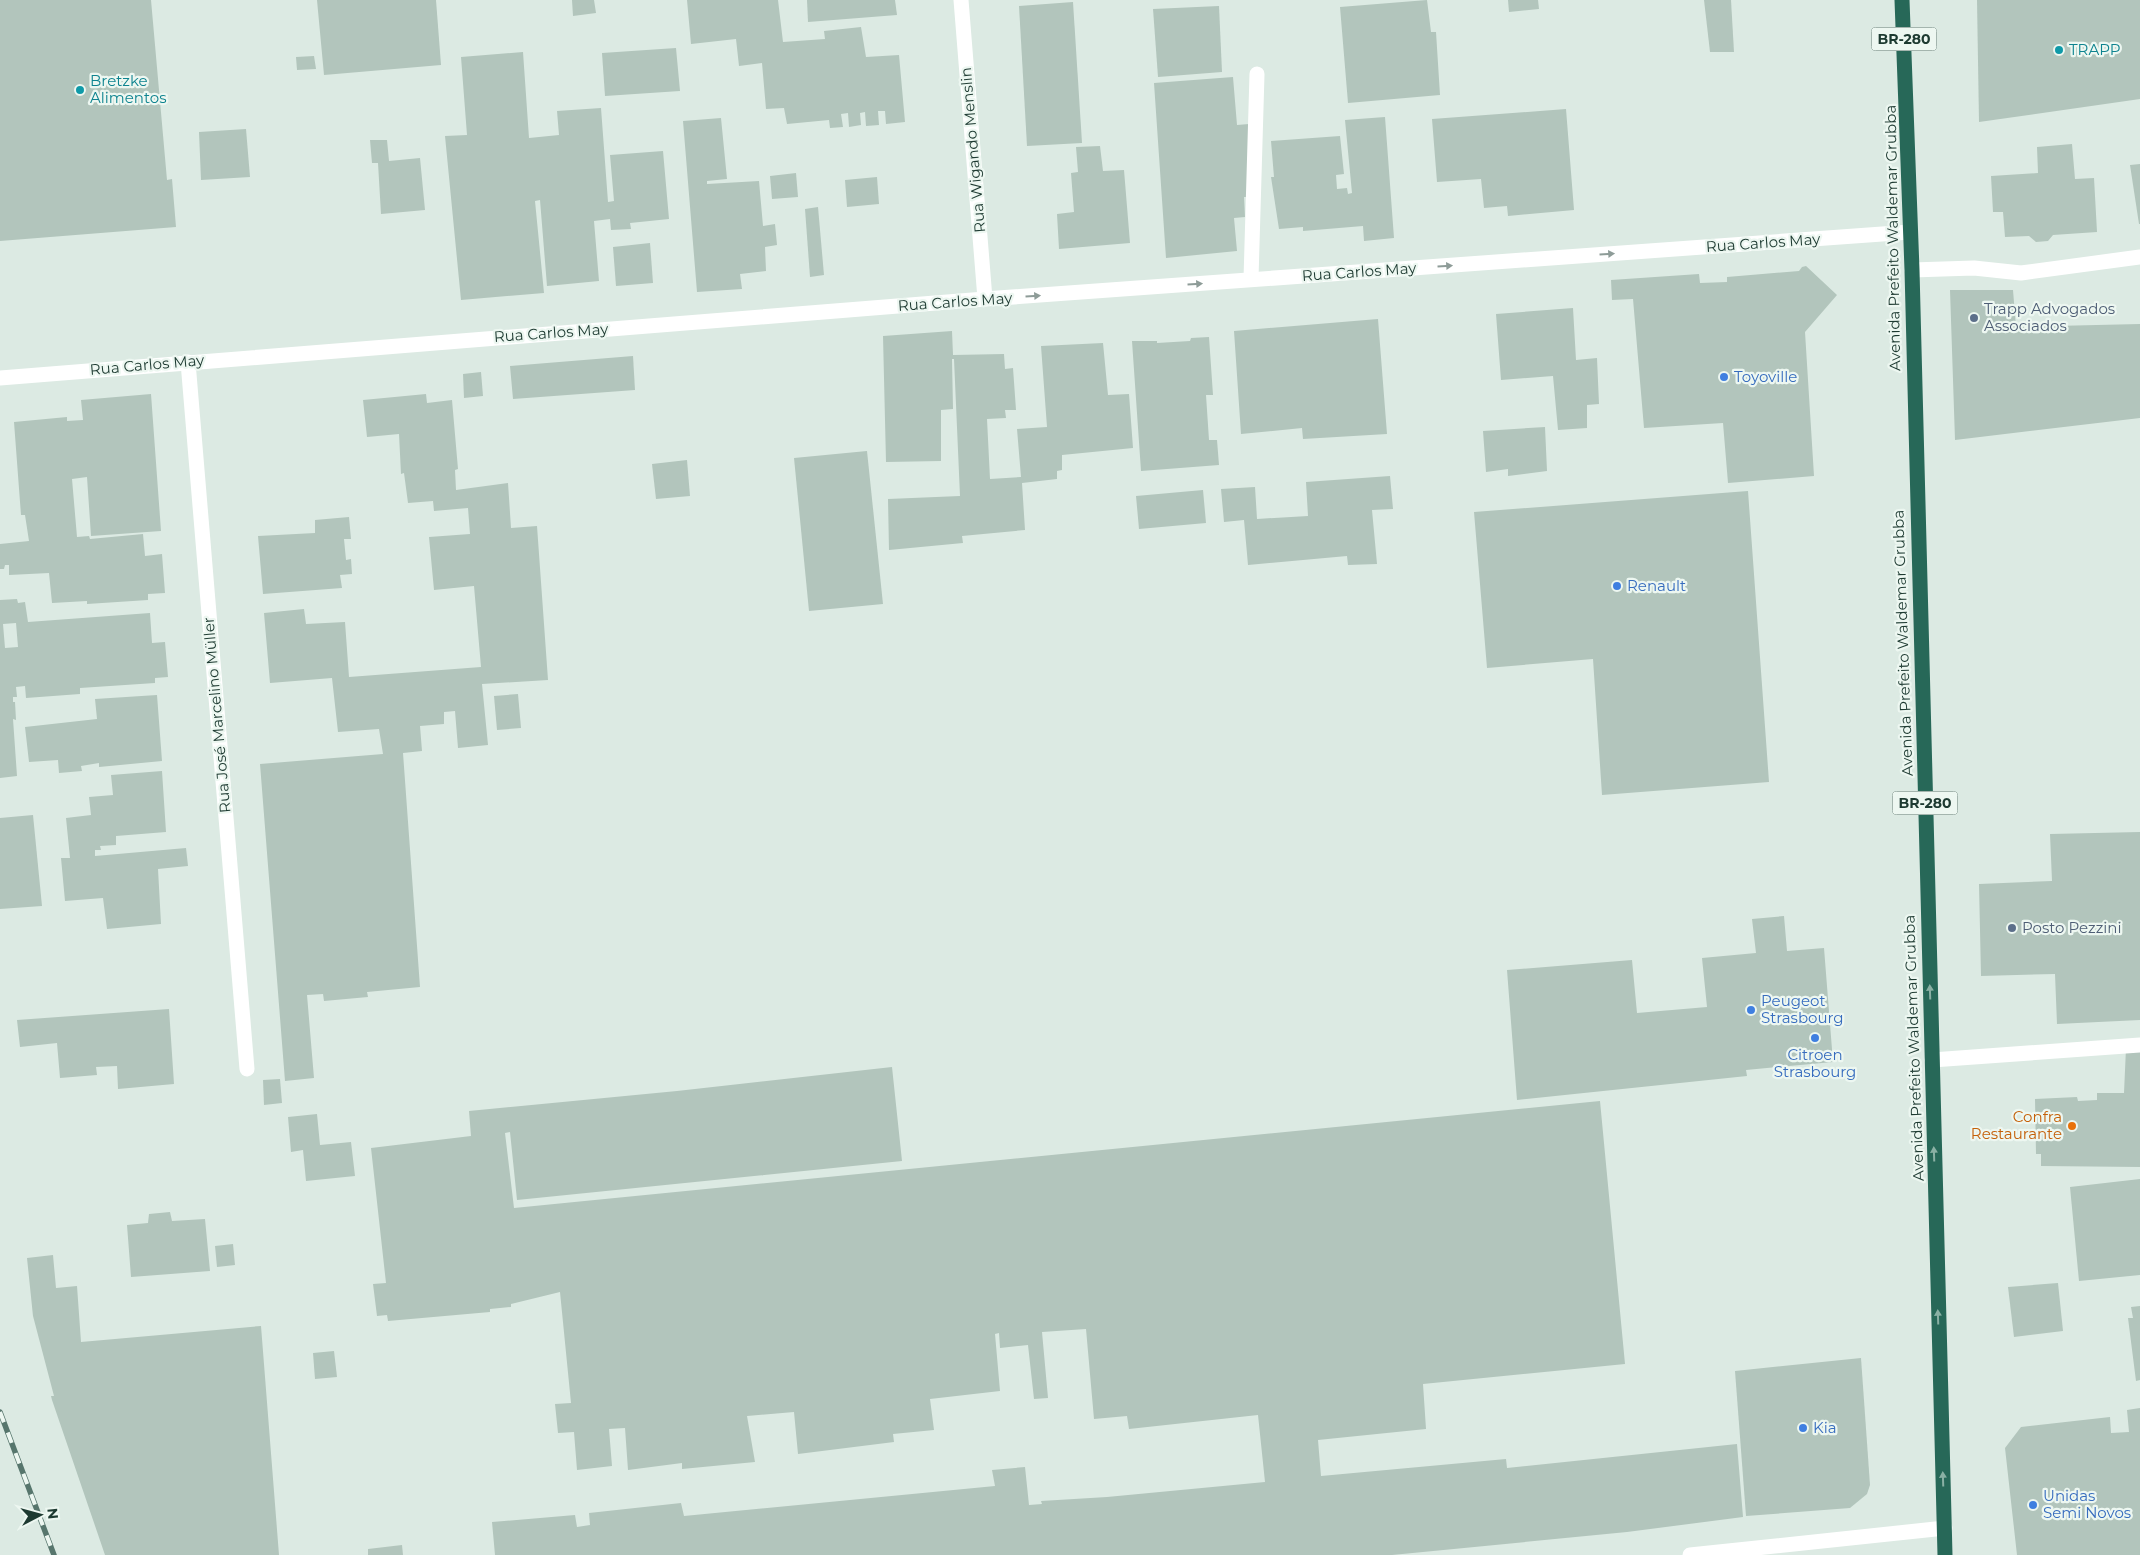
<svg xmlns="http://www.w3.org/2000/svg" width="2140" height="1555" viewBox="0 0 2140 1555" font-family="Montserrat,sans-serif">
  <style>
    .building { fill: #b2c5bc; fill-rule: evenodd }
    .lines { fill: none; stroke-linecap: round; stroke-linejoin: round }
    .lane { stroke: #fff; stroke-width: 15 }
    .street { stroke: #fff; stroke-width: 15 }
    .highway { stroke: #276858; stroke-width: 15 }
    .rail-casing { stroke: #57766d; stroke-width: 5.5 }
    .rail { stroke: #edf7f1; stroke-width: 4; stroke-dasharray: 11; stroke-linecap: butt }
    .oneway { fill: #8e9c98 }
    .oneway2 { fill: #8ab0a4 }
    .culture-dot { fill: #0f9aa8; stroke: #edf7f1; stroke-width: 2 }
    .service-dot { fill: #5c6f8a; stroke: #edf7f1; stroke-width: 2 }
    .shop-dot { fill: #3f7fe0; stroke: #edf7f1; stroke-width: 2 }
    .food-dot { fill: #e8710a; stroke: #edf7f1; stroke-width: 2 }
    .labels { text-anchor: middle; stroke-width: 4.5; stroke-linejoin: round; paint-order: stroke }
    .shield { fill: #edf7f1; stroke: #5b736b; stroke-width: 1 }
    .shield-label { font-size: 14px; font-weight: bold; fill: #1d3a31 }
    .culture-label { font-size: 15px; fill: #0d838f; stroke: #edf7f1; text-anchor: start }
    .street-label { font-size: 15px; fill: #1d3a31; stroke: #edf7f1 }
    .service-label { font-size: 15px; fill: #4e5e75; stroke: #edf7f1; text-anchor: start }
    .shop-label { font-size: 15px; fill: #366cbe; stroke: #edf7f1; text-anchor: start }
    .food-label { font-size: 15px; fill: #c56008; stroke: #edf7f1; text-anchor: end }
  </style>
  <rect width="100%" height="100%" fill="#dceae3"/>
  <g class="building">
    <path d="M0,0H151L167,180L172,179L176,227L0,241Z"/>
    <path d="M317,0H436L441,65L324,75Z"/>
    <path d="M572,0H594L596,13L573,16Z"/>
    <path d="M687,0H778L783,42L825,39L824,31L861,27L866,57L899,55L905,122L886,124L885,111H878L879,125L866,126L865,112L860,113L861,125L849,127L848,113L841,114L843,127L830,128L829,120L787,124L784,108L766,109L762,63L739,66L736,39L691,44Z"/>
    <path d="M807,0H895L897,15L808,22Z"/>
    <path d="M1427,0L1431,32H1436L1440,95L1348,103L1340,7Z"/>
    <path d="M1508,0H1538L1539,9L1509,12Z"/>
    <path d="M1704,0H1731L1734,52H1710Z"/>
    <path d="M1977,0H2140V99L1979,122Z"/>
    <path d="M1073,2L1082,143L1027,146L1019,6Z"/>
    <path d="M1219,6L1222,72L1158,77L1153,9Z"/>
    <path d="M676,48L680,91L605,96L602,53Z"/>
    <path d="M523,52L529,138L559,135L557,111L601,108L608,202L614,201L610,155L663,151L669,219L630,223L631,229L611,230L610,219L594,221L599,281L547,286L540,200L535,201L544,293L461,300L445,136L467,135L461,57Z"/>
    <path d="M314,56L316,69L297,70L296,57Z"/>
    <path d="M1233,77L1237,125L1249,124L1248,197H1244L1245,217L1234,218L1237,251L1166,258L1154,83Z"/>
    <path d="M1566,109L1574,210L1508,216L1507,206L1484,208L1481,179L1437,182L1432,119Z"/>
    <path d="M1385,117L1394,238L1364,241L1363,226L1303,231V227L1279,229L1271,177H1274L1271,141L1340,136L1344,174L1336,175L1337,189L1347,188L1348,194L1352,193L1345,120Z"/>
    <path d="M721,118L727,179L707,181V184L759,181L763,226L775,224L777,245L765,247L766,271L740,274L742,289L697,292L683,121Z"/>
    <path d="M246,129L250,177L201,180L199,132Z"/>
    <path d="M370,140H387L389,161L420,158L425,210L381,214L378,163H372Z"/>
    <path d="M2072,144L2075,179L2094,178L2097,232L2053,235L2048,241L2036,242L2029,236L2005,237L2003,212H1993L1991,176L2038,173L2037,147Z"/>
    <path d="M1100,146L1103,171L1124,170L1130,243L1059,249L1057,214L1074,212L1071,173L1078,172L1076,147Z"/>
    <path d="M2140,164V224H2139L2130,165Z"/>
    <path d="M796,173L798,197L772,199L770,176Z"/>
    <path d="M877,177L879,204L847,207L845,180Z"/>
    <path d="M818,207L824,275L810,277L805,209Z"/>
    <path d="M650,243L653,283L616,286L613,247Z"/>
    <path d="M1806,266L1837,295L1805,332L1814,476L1728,483L1723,423L1644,428L1633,299L1612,300L1611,280L1699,274L1700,283L1727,282V277L1799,271L1802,267Z"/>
    <path d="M1950,290H2013L2016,327L2140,324V418L1955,440Z"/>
    <path d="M1573,308L1576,360L1597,358L1599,404L1587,405V428L1558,430L1553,376L1501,380L1496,314Z"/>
    <path d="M1378,319L1387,434L1303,439L1302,428L1241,434L1234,331Z"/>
    <path d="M952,331L953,355L1004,354L1005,369L1013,368L1016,410H1005L1006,418L987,419L990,479L1021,477L1017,429L1047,427L1041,346L1103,343L1108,395L1129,394L1133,448L1062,455V470L1057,471V479L1022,483L1025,530L962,536L963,543L889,550L888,499L960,496L954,359H952L953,409L941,410V461L886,462L883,336Z"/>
    <path d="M1209,337L1213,395H1206L1209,440H1217L1219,465L1141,471L1132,341H1157V343L1190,341L1191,338Z"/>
    <path d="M633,356L635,390L513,399L510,366Z"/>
    <path d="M481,372L483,396L464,398L463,374Z"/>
    <path d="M151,394L161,531L91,536L87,477L72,479L77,537L89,536L90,539L143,534L145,556L162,554L165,593L148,594V600L87,604V601L52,603L49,573L9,575V565H5L4,569H0V544L29,541L25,515H21L14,422L67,417V421L83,420L81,400Z"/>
    <path d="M426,394L427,403L452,400L458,469L455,470L456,490L508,483L511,528L537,526L548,680L482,684L488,745L458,748L455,711L444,712V724L420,726L422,751L403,753L420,987L367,992L368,997L324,1001L323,994L307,995L314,1078L285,1081L260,764L383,754L379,729L338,732L332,678L270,683L264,613L304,609L306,624L345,622L349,677L481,667L474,586L434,590L429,537L470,534L468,508L434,511L433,501L408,503L404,473L401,474L399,434L367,437L363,400Z"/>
    <path d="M1545,427L1547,471L1508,476V469L1486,472L1483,431Z"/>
    <path d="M867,451L883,604L809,611L794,458Z"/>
    <path d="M687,460L690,496L656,499L652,464Z"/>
    <path d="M1390,476L1393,509L1372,510L1377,564L1348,565L1347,556L1248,565L1244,520L1224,522L1221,489L1255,487L1257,519L1308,516L1306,482Z"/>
    <path d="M1203,490L1206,523L1139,529L1136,496Z"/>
    <path d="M1748,491L1769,782L1602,795L1593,659L1487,668L1474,512Z"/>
    <path d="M349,517L351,539H344L346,560L351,559L352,574L340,575L342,588L263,594L258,536L315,533V520Z"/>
    <path d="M17,599L18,603L25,602L28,622L150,613L152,643L165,642L168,677L155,678V683L80,688V694L26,698L25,686L16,687L17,697H13V702H15L16,720L13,719L17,776L0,778V600ZM16,623L18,647L5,648L3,624Z"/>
    <path d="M518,694L521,728L497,730L494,696Z"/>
    <path d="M157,695L162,761L99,767V763L81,766L82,771L59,773L58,760L29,762L25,727L97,719L95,699Z"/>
    <path d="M162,771L166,832L116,836V845L100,846L101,850H95V856L186,848L188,866L158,869L161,924L107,929L103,898L65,901L61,858H70L66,818L91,815L89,797L113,795L111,775Z"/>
    <path d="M33,815L42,906L0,909V818Z"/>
    <path d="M2140,832V1020L2057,1024L2055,974L1981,976L1979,884L2052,881L2050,834Z"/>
    <path d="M1784,916L1787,951L1824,948L1833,1062L1746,1070L1747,1076L1517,1100L1507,970L1632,960L1637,1013L1707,1007L1702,958L1756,953L1752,919Z"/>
    <path d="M169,1009L174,1084L118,1089L117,1066L96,1067L97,1075L60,1078L57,1043L20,1047L17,1020Z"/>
    <path d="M2126,1048L2140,1049V1167L2041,1166V1154H2036L2035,1099L2077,1097L2078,1101L2097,1100V1093H2124Z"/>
    <path d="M892,1067L902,1161L517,1200L510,1132L505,1133L514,1208L1600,1101L1625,1364L1423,1384L1426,1429L1318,1440L1321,1476L1506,1459L1507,1468L1737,1444L1743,1517L1627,1532L1392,1555H495L492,1522L575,1515L577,1527L590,1525L589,1513L681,1503L684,1516L995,1486L992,1470L1025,1467L1029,1505L1042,1504L1041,1501L1107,1497L1265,1482L1258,1415L1129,1429L1127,1416L1094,1419L1086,1329L1042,1332L1048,1398L1034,1399L1028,1345L1000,1348L999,1333L995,1334L1000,1391L930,1399L934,1430L893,1434L894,1442L798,1454L794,1412L747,1416L755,1462L682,1469V1463L628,1470L625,1428L609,1429L612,1466L577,1470L574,1432L558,1433L555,1404L571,1403L560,1292L511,1304V1307L490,1309V1312L388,1321L387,1315L377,1316L373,1284L386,1283L371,1148L471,1136L469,1111L677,1091Z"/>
    <path d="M280,1079L282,1103L264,1105L263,1080Z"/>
    <path d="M317,1114L320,1145L351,1142L355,1176L306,1181L303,1150L291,1152L288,1117Z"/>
    <path d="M2140,1179V1275L2079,1281L2070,1187Z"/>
    <path d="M170,1212L172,1221L205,1219L210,1271L131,1277L127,1225L148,1223L149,1214Z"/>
    <path d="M233,1244L235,1265L217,1267L215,1246Z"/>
    <path d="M53,1255L56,1288L77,1286L81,1342L261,1326L279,1555H105L52,1400L51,1396H54L33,1316L27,1258Z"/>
    <path d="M2058,1283L2063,1331L2014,1337L2008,1287Z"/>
    <path d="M2140,1306V1380L2136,1381L2128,1318H2133L2131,1307Z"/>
    <path d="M334,1351L337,1377L315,1379L313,1353Z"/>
    <path d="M1861,1358L1870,1485L1867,1494L1850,1508L1746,1516L1735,1371Z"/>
    <path d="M2140,1408V1555H2017L2005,1448L2021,1427L2110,1417L2111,1433L2129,1432L2127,1410Z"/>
    <path d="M402,1545L403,1555H368V1549Z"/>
  </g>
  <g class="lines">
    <path class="lane" d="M1251,279L1257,74"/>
    <g class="street">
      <path d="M961,0L985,299"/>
      <path d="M1912,270L1974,268L2021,273L2140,257"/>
      <path d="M188,362L247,1069"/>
      <path d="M0,378L985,299L1910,232"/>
      <path d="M1932,1060L2140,1045"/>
      <path d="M1690,1555L1945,1528"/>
    </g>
    <path class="highway" d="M1902,0L1912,270L1945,1555"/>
    <g class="rail-casing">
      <path id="rail" d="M0,1412L54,1555"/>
    </g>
    <use href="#rail" class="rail"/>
  </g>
  <defs><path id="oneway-solid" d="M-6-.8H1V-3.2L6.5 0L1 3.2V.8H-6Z" transform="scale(1.25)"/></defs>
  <g class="oneway">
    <use href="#oneway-solid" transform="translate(1607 254) rotate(-4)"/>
    <use href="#oneway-solid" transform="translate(1445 266) rotate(-4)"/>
    <use href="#oneway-solid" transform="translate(1195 284) rotate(-4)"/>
    <use href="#oneway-solid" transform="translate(1033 296) rotate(-4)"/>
  </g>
  <g class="oneway2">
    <use href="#oneway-solid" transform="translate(1930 992) rotate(-92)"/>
    <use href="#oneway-solid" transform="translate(1934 1154) rotate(-92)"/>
    <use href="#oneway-solid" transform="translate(1938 1317) rotate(-92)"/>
    <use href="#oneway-solid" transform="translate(1943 1479) rotate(-92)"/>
  </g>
  <g class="culture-dot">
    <circle cx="2059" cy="50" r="5"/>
    <circle cx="80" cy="90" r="5"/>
  </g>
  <g class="service-dot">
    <circle cx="1974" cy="318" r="5"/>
    <circle cx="2012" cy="928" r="5"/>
  </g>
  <g class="shop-dot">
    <circle cx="1724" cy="377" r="5"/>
    <circle cx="1617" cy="586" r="5"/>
    <circle cx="1751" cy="1010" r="5"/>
    <circle cx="1815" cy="1038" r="5"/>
    <circle cx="1803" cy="1428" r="5"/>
    <circle cx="2033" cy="1505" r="5"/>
  </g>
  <circle class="food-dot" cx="2072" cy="1126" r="5"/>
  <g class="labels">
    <g class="shield">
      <rect x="1871.5" y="27.5" width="65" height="23" rx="4"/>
      <rect x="1892.5" y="791.5" width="65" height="23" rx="4"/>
    </g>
    <g class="shield-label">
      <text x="1904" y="44">BR-280</text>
      <text x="1925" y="808">BR-280</text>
    </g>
    <g class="culture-label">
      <text x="2069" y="55">TRAPP</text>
      <text x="90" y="86">Bretzke<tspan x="90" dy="17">Alimentos</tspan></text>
    </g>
    <g class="street-label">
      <text transform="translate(973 150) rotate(-95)" y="5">Rua Wigando Menslin</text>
      <text transform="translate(1893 238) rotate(-91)" y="5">Avenida Prefeito Waldemar Grubba</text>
      <text transform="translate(1763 243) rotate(-4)" y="5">Rua Carlos May</text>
      <text transform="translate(1359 272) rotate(-4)" y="5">Rua Carlos May</text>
      <text transform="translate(955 302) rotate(-4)" y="5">Rua Carlos May</text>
      <text transform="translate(551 333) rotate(-4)" y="5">Rua Carlos May</text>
      <text transform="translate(147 365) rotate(-5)" y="5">Rua Carlos May</text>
      <text transform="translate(1903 643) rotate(-92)" y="5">Avenida Prefeito Waldemar Grubba</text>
      <text transform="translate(217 715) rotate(-95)" y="5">Rua José Marcelino Müller</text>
      <text transform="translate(1914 1048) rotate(-92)" y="5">Avenida Prefeito Waldemar Grubba</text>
    </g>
    <g class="service-label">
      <text x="1984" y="314">Trapp Advogados<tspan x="1984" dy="17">Associados</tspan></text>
      <text x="2022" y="933">Posto Pezzini</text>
    </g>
    <g class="shop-label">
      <text x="1734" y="382">Toyoville</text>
      <text x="1627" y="591">Renault</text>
      <text x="1761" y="1006">Peugeot<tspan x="1761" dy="17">Strasbourg</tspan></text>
      <text x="1815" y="1060" text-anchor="middle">Citroen<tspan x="1815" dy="17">Strasbourg</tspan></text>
      <text x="1813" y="1433">Kia</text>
      <text x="2043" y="1501">Unidas<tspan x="2043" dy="17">Semi Novos</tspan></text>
    </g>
    <g class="food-label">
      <text x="2062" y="1122">Confra<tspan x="2062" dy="17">Restaurante</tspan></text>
    </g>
  </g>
  <g transform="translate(40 1515) rotate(84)" stroke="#edf7f1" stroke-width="4" paint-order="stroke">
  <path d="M0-4L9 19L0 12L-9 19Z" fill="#1d3a31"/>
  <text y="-8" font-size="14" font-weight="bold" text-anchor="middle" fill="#1d3a31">N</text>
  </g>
</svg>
